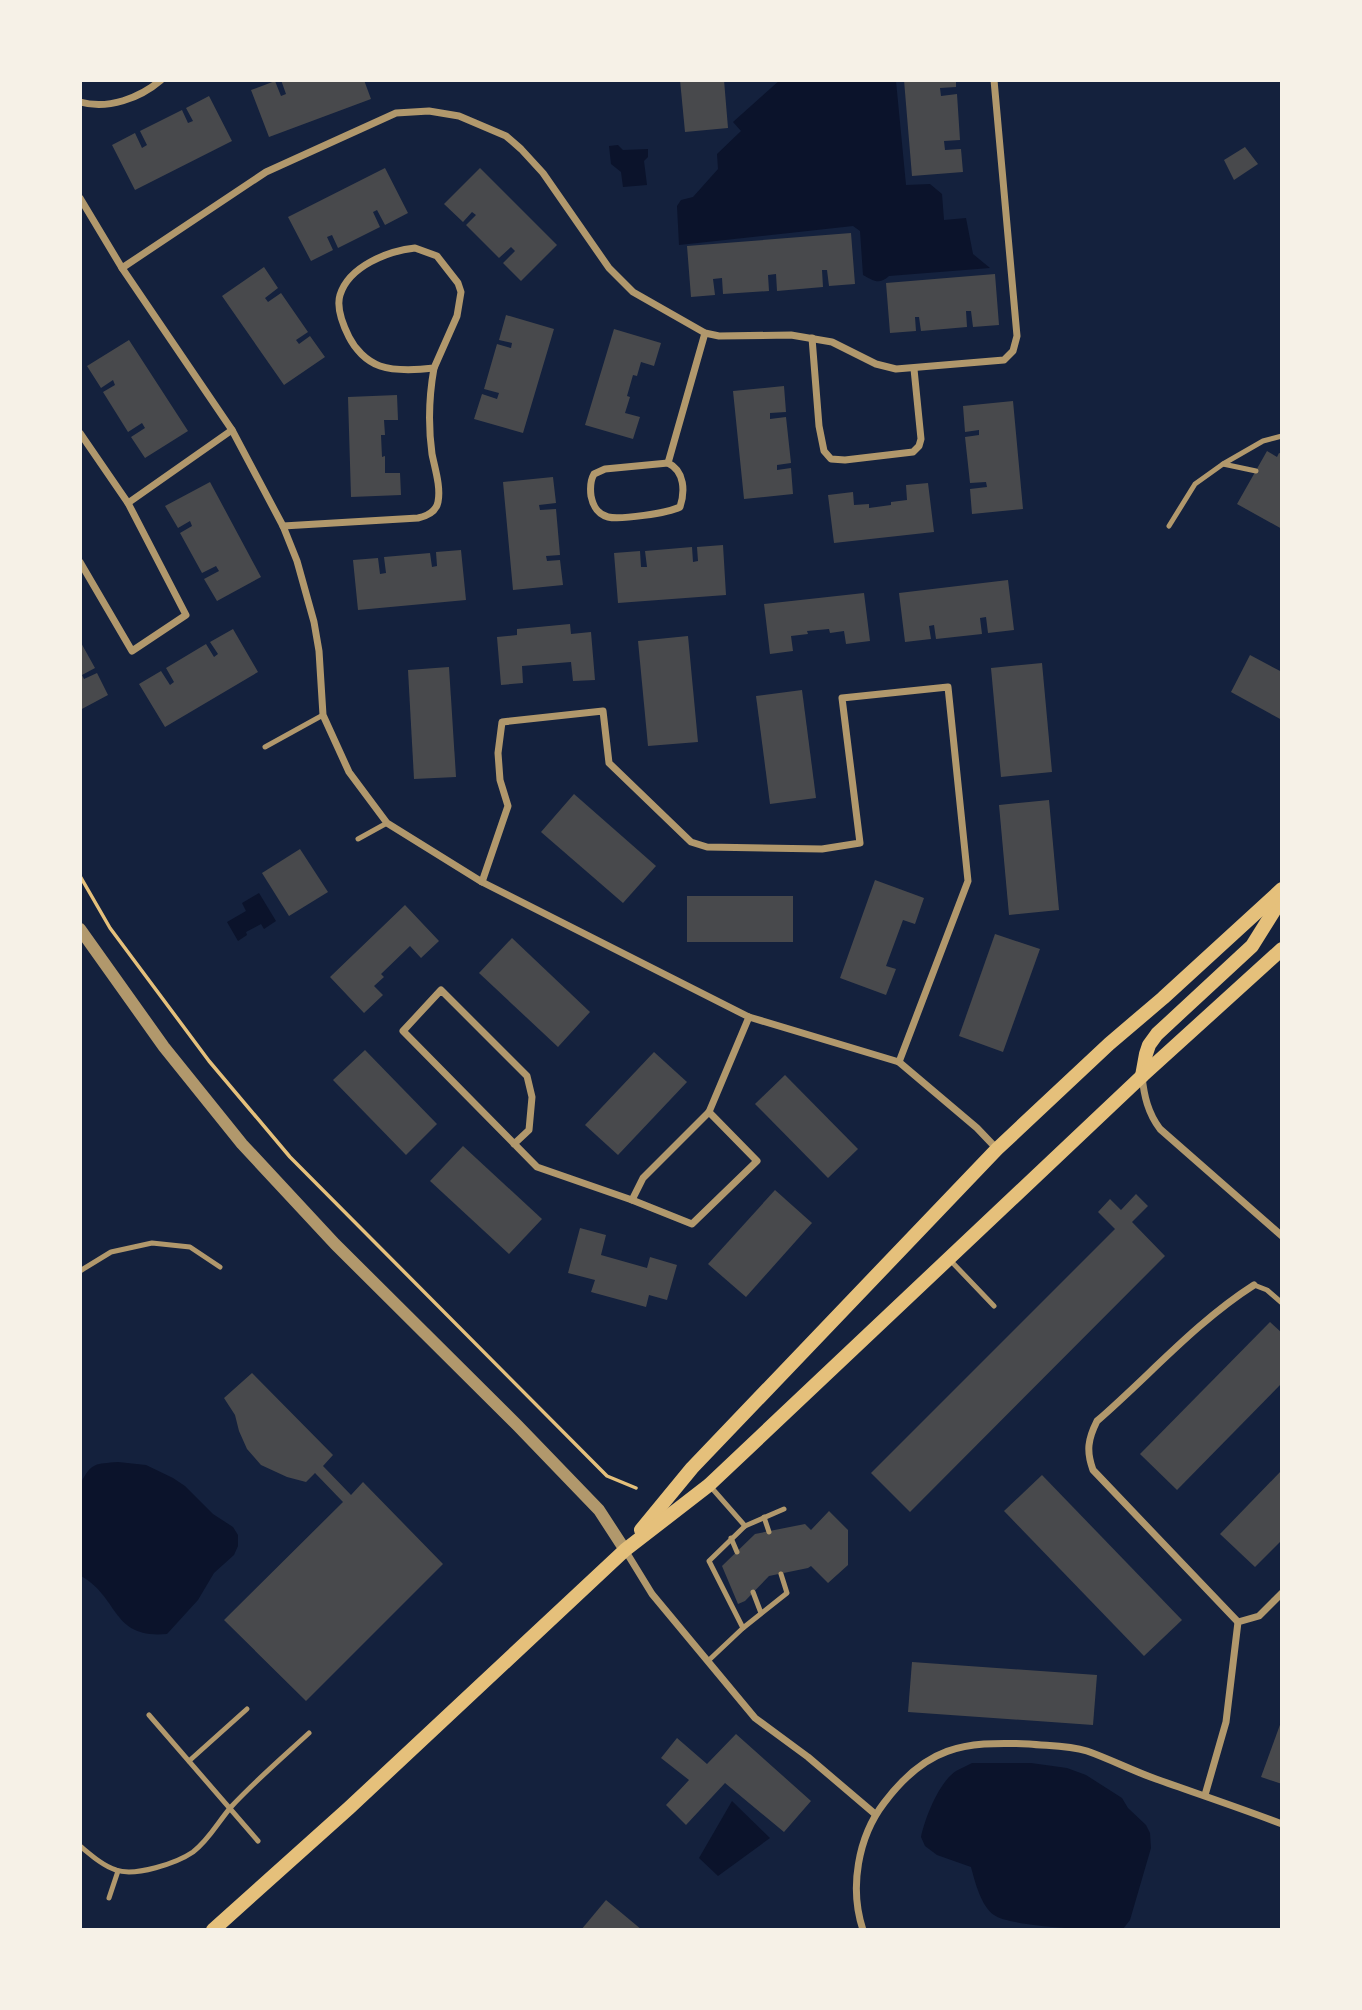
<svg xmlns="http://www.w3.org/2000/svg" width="1362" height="2010" viewBox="0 0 1362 2010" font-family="Commissioner,sans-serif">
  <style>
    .water { fill: #0b132b }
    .building { fill: #48494c }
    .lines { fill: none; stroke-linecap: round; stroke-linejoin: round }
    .path { stroke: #e5c07b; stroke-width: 3.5 }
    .service { stroke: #b1986c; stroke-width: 5 }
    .minor { stroke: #b1986c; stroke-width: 7 }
    .tertiary { stroke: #b1986c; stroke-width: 12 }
    .secondary { stroke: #e5c07b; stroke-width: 14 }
  </style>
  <rect width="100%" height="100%" fill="#14213d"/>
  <g class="water">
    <path d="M780,80L896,81L906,185L930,184L942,194L944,220L966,218L973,254L990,268L889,276C879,285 874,281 863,275L860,231L853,226L679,245L677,206L681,200L693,197L718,169L717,154L741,131L733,122Z"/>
    <path d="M618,145L623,150L648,149V157L644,161L647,185L623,187L621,172L611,164L609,146Z"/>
    <path d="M259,893L276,921L264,929L261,924L246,932L247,935L238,941L227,922L246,911L242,903Z"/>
    <path d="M118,1462L146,1465L173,1478L185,1486L213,1514L233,1527L238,1535V1546L234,1555L214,1573L198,1600L167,1634C111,1639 120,1598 81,1576V1483C91,1462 96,1464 118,1462Z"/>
    <path d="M972,1763H1031L1067,1768L1086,1775L1122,1798L1128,1808L1146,1825L1150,1833L1151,1848L1130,1920L1123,1929C1101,1931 1010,1927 994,1915C981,1906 975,1882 971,1867L937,1855L925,1846L921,1837C925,1818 939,1782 956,1771C961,1768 967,1766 972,1763Z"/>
    <path d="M732,1801L770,1838L718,1876L699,1858Z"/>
  </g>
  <g class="building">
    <path d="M281,80H364L371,99L269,137L251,90L275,81L281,96L286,94Z"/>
    <path d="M680,80H724L728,128L685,132Z"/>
    <path d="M904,80H956V87L940,88L941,96L957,94L960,140L944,141L945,150L961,149L963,172L912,176Z"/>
    <path d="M209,96L232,141L135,190L112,145L135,133L142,148L147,145L140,131L182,110L188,123L193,121L186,108Z"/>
    <path d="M1245,147L1258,164L1234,180L1224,160Z"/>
    <path d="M385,168L408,213L385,225L377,210L373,212L380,227L338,248L332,235L327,237L333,250L311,261L288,217Z"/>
    <path d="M480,168L557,245L521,281L503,263L515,251L511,247L499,258L466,225L476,215L472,212L463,222L444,204Z"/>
    <path d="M851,233L855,284L829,286L827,270H822L823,287L777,291L776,274L768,275L769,291L723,294L722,278L713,279L715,295L691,297L687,246Z"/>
    <path d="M264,267L278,288L265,298L268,302L281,293L308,332L296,340L299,344L310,336L325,357L284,385L222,296Z"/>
    <path d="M995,274L999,325L973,327L971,311H966L967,327L921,331L919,317H915L916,331L890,333L886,283Z"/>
    <path d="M506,315L554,329L523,433L474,419L482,394L497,399L499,393L484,389L497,344L511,348L512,343L499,340Z"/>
    <path d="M614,329L661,343L654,366L641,362L637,376L633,375L627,396L630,397L625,413L640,417L633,439L585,425Z"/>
    <path d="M129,340L188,431L145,458L131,437L145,428L142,423L128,432L103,392L115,385L113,380L101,388L87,366Z"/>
    <path d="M784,386L786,412L770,413V419L786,417L791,463L777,465V470L791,468L793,494L744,499L733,391Z"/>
    <path d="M397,395L398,420H384L385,435H381L382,457L385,456V473H400L401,495L351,497L348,397Z"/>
    <path d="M1013,401L1023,509L972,514L970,489L987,487L986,482L970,483L965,437L979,435V430L965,432L963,406Z"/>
    <path d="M1267,451L1277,457L1279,453L1282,454V529L1237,504Z"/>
    <path d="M553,477L556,503L539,505L540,510L556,509L560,555L546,556L547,561L560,560L563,585L513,590L503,482Z"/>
    <path d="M210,482L261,577L217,601L204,579L219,571L216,566L202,573L180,533L192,526L190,521L178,528L165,506Z"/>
    <path d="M928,483L934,532L834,543L828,495L853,492L854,505L869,504V508L891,505V502L907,500L906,485Z"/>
    <path d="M723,545L726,595L618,603L614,553L640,551L641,567H647L645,551L692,547L693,562L698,561L697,547Z"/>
    <path d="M461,550L466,600L358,610L353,560L378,558L380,574L386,573L384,557L430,553L432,567L437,566L436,552Z"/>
    <path d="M1008,580L1014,630L988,633L986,617L980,618L982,634L936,639L934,625L929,626L931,639L905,642L899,593Z"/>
    <path d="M864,593L870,641L846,644L844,631L830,633L829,629L807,631L808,634L791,636L793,651L770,654L764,604Z"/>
    <path d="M570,624L571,634L591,632L595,680L573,681L571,662L522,666L523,683L501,685L497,637L517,635V629Z"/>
    <path d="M233,629L258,672L165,727L139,684L161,671L170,685L174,682L166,668L206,644L214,657L218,654L210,642Z"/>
    <path d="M688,636L698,742L648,746L638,641Z"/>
    <path d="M80,641L95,668L82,675L84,679L97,673L108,695L80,710Z"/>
    <path d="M1250,655L1282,672V720L1231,692Z"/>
    <path d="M1042,663L1052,772L1001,777L991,668Z"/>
    <path d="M449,667L456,777L414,779L408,670Z"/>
    <path d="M802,690L816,798L770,804L756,696Z"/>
    <path d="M574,794L656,866L623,903L541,832Z"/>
    <path d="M1049,800L1059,910L1009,915L999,805Z"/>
    <path d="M300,849L328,892L289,916L262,873Z"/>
    <path d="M875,880L924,898L915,924L903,920L886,966L896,969L886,995L840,978Z"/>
    <rect x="687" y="896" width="106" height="46"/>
    <path d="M405,905L439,941L421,958L410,946L381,974L384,977L374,986L383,995L364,1013L330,977Z"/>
    <path d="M995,934L1040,949L1003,1052L959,1036Z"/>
    <path d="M512,938L590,1012L558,1047L479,973Z"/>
    <path d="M365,1050L437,1124L406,1155L333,1080Z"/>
    <path d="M654,1052L687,1082L618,1155L585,1125Z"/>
    <path d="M785,1075L858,1149L828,1178L755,1104Z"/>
    <path d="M463,1146L542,1219L509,1254L430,1181Z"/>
    <path d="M775,1190L812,1223L746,1297L708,1264Z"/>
    <path d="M1136,1194L1148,1206L1132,1222L1165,1256L910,1512L871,1473L1115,1229L1098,1212L1110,1199L1121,1210Z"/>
    <path d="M580,1228L606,1235L601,1255L647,1268L650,1257L677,1265L667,1300L649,1295L646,1307L591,1292L595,1280L568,1273Z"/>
    <path d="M1270,1322L1282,1333V1383L1177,1490L1140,1454Z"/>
    <path d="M252,1373L333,1455L323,1466L351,1495L363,1482L443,1564L306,1701L224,1620L343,1502L315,1473L306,1482L287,1477L261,1465L247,1449L239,1431L235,1415L224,1398Z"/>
    <path d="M1282,1470V1540L1255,1567L1220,1534Z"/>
    <path d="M1042,1475L1182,1620L1144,1656L1004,1511Z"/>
    <path d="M829,1511L848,1530V1565L828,1583L811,1566L808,1568L769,1576L745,1601L738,1604L722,1566L755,1534L805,1524L811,1530Z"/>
    <path d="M912,1662L1097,1675L1093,1725L908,1712Z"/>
    <path d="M1281,1722H1282V1784L1261,1777Z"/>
    <path d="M736,1734L811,1801L784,1832L725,1783L686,1825L666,1805L689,1780L661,1758L677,1738L707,1764Z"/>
    <path d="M606,1900L642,1930H581Z"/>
  </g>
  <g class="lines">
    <path class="path" d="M80,876L110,928L209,1061L290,1157L607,1476L636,1488"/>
    <g class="service">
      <path d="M1223,464L1263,441L1282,436"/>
      <path d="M1169,526L1195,484L1223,464L1256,471"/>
      <path d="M265,747L323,715"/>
      <path d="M358,839L387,823"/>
      <path d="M949,1259L994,1306"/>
      <path d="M80,1271L111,1252L152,1243L190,1247L220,1267"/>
      <path d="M1254,1285L1267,1290L1282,1303"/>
      <path d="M710,1486L745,1526"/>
      <path d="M764,1517L769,1532"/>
      <path d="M731,1538L737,1552"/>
      <path d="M753,1592L761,1613"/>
      <path d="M743,1628L709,1561L745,1526L784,1509"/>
      <path d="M708,1661L743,1628L787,1593L781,1574"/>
      <path d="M149,1715L258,1841"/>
      <path d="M189,1761L247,1709"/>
      <path d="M80,1846C91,1855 103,1866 116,1870C135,1877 177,1863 193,1852C209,1840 218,1822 231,1807C255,1781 283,1757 309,1733"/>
      <path d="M109,1898L118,1871"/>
    </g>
    <g class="minor">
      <path d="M80,102C108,110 140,98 161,80"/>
      <path d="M80,198L122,268L232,430L283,526L297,561L314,622L319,651L323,715L349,772L387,823L482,882L749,1017L899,1062L977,1128L997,1149"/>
      <path d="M415,248L437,256L458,283L461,292L457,316L434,368C417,370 395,371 380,366C366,361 355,349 349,337C343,325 336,308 340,295C349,266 388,251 415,248Z"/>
      <path d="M122,268L266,172L396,113L429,111L459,116L506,136L521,149L543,173L609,268L633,292L705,333L719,336L791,335L832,342L876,364L896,369L1004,360L1013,351L1017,336L994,80"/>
      <path d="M812,338L819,426L824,451L831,459L845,460L913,452L919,446L921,439L914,369"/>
      <path d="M80,433L128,503L186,615L132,651L80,562"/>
      <path d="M668,463C685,471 685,492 680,507C668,513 620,520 608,517C597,514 593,506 591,496C590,488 590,481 594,474L605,469Z"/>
      <path d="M668,463L705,333"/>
      <path d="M128,503L232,430"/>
      <path d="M283,526L418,518C427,516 436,512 438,502C441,487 435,469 432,454C428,425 429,396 434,368"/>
      <path d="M482,882L508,806L500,780L498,753L502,722L603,711L609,763L691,842L707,847L822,849L860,843L842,698L948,687L968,881L899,1062"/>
      <path d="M1142,1076C1144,1096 1148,1113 1160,1129L1282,1236"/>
      <path d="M514,1144L529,1130L532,1097L527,1076L441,990L403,1031L537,1167L632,1200L643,1178L709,1112L749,1017"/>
      <path d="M632,1200L692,1224L757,1161L709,1112"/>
      <path d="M625,1550L652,1594L755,1718L808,1757L875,1814"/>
      <path d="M1238,1622L1093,1470C1086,1451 1088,1439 1097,1421C1149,1376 1196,1322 1254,1285"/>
      <path d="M1205,1795L1226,1722L1238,1622L1259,1616L1282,1593"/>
      <path d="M863,1930C849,1888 858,1837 884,1803C926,1747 962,1741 1029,1744C1048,1746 1068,1745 1087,1751C1110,1759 1133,1771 1156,1779C1198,1794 1240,1808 1282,1824"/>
    </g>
    <path class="tertiary" d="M80,929L164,1047L242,1144L335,1244L518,1426L599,1510L625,1550"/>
    <g class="secondary">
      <path d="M1142,1076L1146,1054L1149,1045L1157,1034L1252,946L1282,898"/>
      <path d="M641,1530L692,1468L997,1149L1109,1044L1163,998L1282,889"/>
      <path d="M213,1930L349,1808L625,1550L709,1485L1142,1076L1282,949"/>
    </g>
  </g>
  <rect width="1362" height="2010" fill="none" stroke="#f6f1e7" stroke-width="164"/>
</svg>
